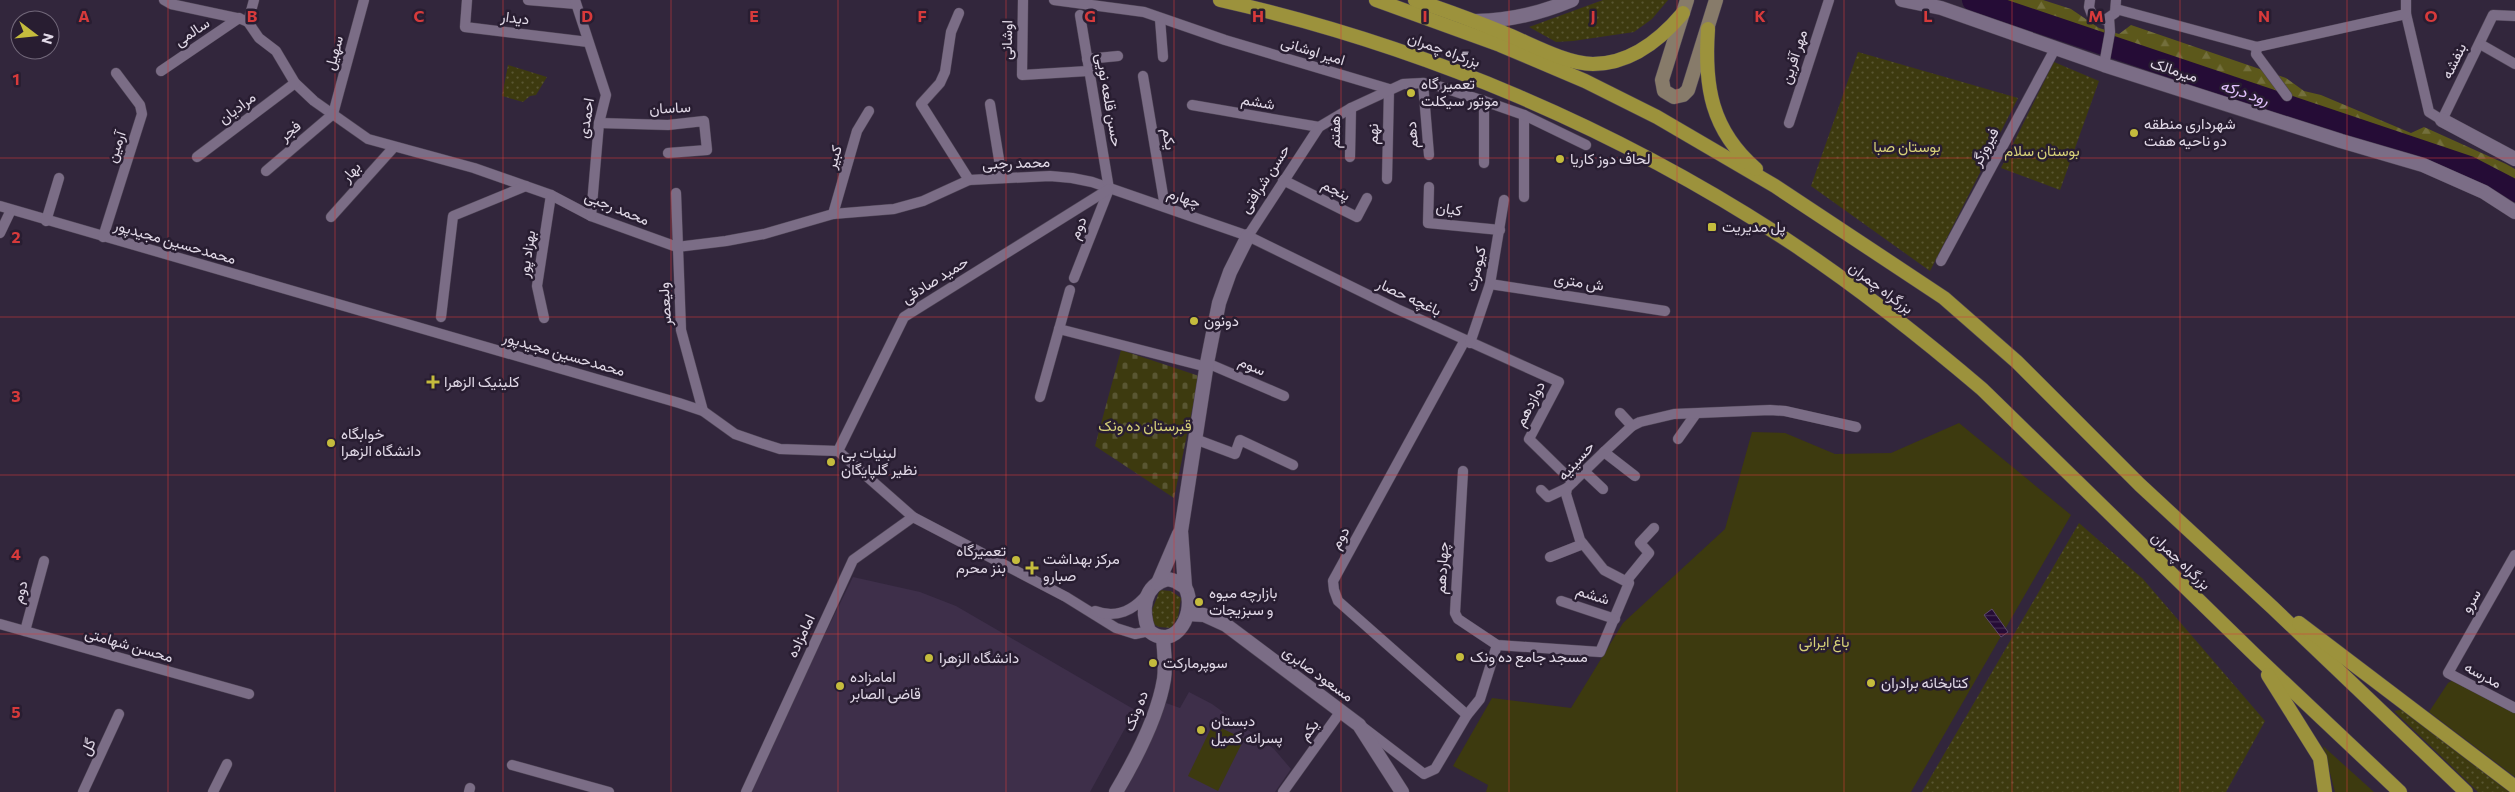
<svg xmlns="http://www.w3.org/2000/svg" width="2515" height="792" viewBox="0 0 2515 792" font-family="Commissioner,Vazirmatn,sans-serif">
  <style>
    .built { fill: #3e2f4a }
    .grass { fill: url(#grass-dots) }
    .forest { fill: url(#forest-firs) }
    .cemetery { fill: url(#cemetery-stones) }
    .garden { fill: #3d3a0f }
    .water { fill: url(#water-rules); stroke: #5d4a6b }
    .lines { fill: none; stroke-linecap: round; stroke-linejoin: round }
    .river { stroke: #250c36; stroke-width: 22 }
    .minor-casing { stroke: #4e4455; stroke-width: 11 }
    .tertiary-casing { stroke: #4e4455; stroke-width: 15 }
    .secondary-casing { stroke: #4e4455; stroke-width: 15 }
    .trunk-casing { stroke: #4e4455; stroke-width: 15 }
    .minor { stroke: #7b6d86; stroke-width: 10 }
    .tertiary { stroke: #7b6d86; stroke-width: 14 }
    .secondary { stroke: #877b6a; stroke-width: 14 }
    .trunk { stroke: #9c923c; stroke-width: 14 }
    .grid { fill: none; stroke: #d73a3b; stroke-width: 1; stroke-opacity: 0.55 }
    .poi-dot { fill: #c5bc3d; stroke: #281d31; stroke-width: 2 }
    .labels { text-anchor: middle; stroke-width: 5; stroke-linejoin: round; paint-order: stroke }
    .street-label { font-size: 15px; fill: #e1d9e7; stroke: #281d31 }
    .poi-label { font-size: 15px; fill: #e1d9e7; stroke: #281d31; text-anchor: start }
    .park-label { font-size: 15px; fill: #d6d078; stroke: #281d31 }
    .water-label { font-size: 16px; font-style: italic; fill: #e2c2fe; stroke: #281d31 }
    .grid-label { font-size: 16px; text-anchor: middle; font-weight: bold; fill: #d73a3b; stroke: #281d31; stroke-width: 5; stroke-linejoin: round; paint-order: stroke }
  </style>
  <defs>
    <pattern id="grass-dots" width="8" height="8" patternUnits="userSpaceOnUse" patternTransform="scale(1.25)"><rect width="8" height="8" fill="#3d3a0f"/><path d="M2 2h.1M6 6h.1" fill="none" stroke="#595632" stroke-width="1.8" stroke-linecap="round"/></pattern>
    <pattern id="forest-firs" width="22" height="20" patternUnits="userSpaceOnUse" patternTransform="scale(1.25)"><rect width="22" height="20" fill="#5c581b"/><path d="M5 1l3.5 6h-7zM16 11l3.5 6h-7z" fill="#736f3c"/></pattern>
    <pattern id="cemetery-stones" width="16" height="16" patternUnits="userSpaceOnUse" patternTransform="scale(1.25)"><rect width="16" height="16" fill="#3d3a0f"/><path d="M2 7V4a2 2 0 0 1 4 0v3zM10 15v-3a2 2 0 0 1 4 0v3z" fill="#595632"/></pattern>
    <pattern id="water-rules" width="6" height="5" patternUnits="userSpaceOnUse" patternTransform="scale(1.25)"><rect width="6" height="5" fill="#250c36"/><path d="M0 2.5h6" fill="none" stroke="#442f53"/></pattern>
  </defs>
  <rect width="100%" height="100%" fill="#32263c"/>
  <g class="built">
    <path d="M853,577L920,592L956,606L1135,710L1090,792H747Z"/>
    <path d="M1189,692L1212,704L1274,749L1291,769L1275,792H1124L1166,703L1180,708Z"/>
  </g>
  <g class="grass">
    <path d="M1603,0H1668L1652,19L1634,32L1573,41L1556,42L1529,27Z"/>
    <path d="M1858,52L2018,98L1930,271L1811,186Z"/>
    <path d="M2054,62L2099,81L2060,190L2001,168Z"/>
    <path d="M508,65L547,77L536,95L530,96L523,102L502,96Z"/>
    <path d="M2079,523L2143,579L2265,721L2226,792H1922Z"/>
    <path d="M1160,590L1171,591L1181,598L1178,617L1171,628L1159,627L1153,624L1152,610Z"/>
    <path d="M2404,709L2511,792H2478L2394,711Z"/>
  </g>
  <path class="forest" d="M1994,0H2043L2071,9L2099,28L2119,34L2131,25L2286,78L2304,91L2321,95L2411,133L2424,127L2506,164L2515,169V183L2500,173C2332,114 2164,54 1994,0Z"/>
  <path class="cemetery" d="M1121,350L1199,376L1174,498L1095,446Z"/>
  <g class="garden">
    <path d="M1959,423L2071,515L1911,792H1486L1488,785L1453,766L1492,698L1571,708L1623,623L1725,529L1752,432L1785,433L1835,454L1891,453Z"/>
    <path d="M2453,680L2515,711V777L2429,712L2448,683Z"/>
    <path d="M1213,724L1244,739L1218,791L1188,776Z"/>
    <path d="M2323,746L2374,792H2335Z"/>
  </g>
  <path class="water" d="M1992,609L2008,632L2001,637L1984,615Z"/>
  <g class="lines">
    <path class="river" d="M1973,0L2469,167L2515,191"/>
    <g class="minor-casing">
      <g id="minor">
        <path d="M164,0L171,4L241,19L248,22L259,38L276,51L295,83L314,101L368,139L474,168L551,195L591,216L677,247L726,241L764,234L833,214L894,209L923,201L969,180L1050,176L1072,178L1092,182L1248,236L1397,309L1559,382L1529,439L1573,482"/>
        <path d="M467,0L465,27L588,42"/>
        <path d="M528,0L576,4"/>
        <path d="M575,0L606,95L599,123L591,216"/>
        <path d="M1023,0L1022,75L1088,71"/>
        <path d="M1054,0L1144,12L1225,40L1389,89L1387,179"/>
        <path d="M2090,0L2089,7L2092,15L2105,20L2115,13L2116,0"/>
        <path d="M2406,0V14L2429,112L2442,120L2493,15L2515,16"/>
        <path d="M2116,9L2257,47L2406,14"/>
        <path d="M959,13L951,32L945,72L940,83L921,104L969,180"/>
        <path d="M1080,15L1109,189"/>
        <path d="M1160,19L1163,57"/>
        <path d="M248,22L254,0"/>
        <path d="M2480,44L2515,64"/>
        <path d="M2257,47L2256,54L2287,96"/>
        <path d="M1087,59L1118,56"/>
        <path d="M2104,65L2110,32L2109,18"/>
        <path d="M161,71L239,18"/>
        <path d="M1143,76L1165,207"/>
        <path d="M1423,83L1429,155"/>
        <path d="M990,104L1002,178"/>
        <path d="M1192,105L1319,127"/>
        <path d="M333,114L364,0"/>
        <path d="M599,123L668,125L704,121L707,150L668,153"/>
        <path d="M1789,123L1829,0"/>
        <path d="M197,157L295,83"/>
        <path d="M1350,157L1351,108"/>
        <path d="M1484,163V101"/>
        <path d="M266,171L333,114"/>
        <path d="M1283,180L1357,217L1367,198"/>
        <path d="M1429,187L1428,223L1500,230"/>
        <path d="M676,193L681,330L703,411"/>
        <path d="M1524,197V115"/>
        <path d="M0,206L679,403L703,411L735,434L761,443L780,449L838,451L913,517L1066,597L1116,628L1135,634L1149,631"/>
        <path d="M833,214L857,131L869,111"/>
        <path d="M331,217L394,147"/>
        <path d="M46,221L59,178"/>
        <path d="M0,233L11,210"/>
        <path d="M1248,236L1319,127L1351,108L1403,84L1423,83L1435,85L1484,101L1524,115L1586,145"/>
        <path d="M103,237L142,114L140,105L116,73"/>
        <path d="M1941,261L2056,47"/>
        <path d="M1074,278L1109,189"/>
        <path d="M1490,284L1665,311"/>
        <path d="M441,317L453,216L526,186"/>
        <path d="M544,318L537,286L551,195"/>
        <path d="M1059,329L1207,367"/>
        <path d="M1465,340L1333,581L1334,590L1338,601L1467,715"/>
        <path d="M1470,343L1490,284L1504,200"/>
        <path d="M1207,363L1284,396"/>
        <path d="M1040,397L1070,290"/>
        <path d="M1620,413L1632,426"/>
        <path d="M1195,439L1235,454L1240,440L1293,465"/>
        <path d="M1678,439L1695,415"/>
        <path d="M838,451L904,317L1109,189"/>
        <path d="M1604,452L1635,476"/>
        <path d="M1463,471L1455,613L1458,619L1497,645L1600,652L1629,583L1604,570L1580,540L1566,494L1567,488L1604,452L1632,426L1640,422L1674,414L1770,410L1785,411L1856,427"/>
        <path d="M1585,472L1603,489"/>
        <path d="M1541,490L1548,497L1567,488"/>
        <path d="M2515,555L2448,673L2515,708"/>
        <path d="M1550,557L1583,544"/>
        <path d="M1627,580L1649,553L1640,543L1654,528"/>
        <path d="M1561,601L1615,619"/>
        <path d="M1095,611C1116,619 1134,610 1147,594"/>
        <path d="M0,624L249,694"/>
        <path d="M25,631L44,561"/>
        <path d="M1364,728L1424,774L1435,769L1467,715L1480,699L1497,645"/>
        <path d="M512,765L609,792"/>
        <path d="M83,792L119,714"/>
        <path d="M213,792L227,764"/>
        <path d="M469,792L470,788"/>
        <path d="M746,792L853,560L913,517"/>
        <path d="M1283,792L1341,711"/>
      </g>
    </g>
    <g class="tertiary-casing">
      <g id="tertiary">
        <path d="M1902,0L1941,8L2104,65L2341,141L2423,165L2484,192L2515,212"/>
        <path d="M1476,21C1510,21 1541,13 1572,0"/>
        <path d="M2442,120L2515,159"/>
        <path d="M1168,579L1175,581L1185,587C1198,610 1176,653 1149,631C1141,611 1143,585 1168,579Z"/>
        <path d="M1158,583L1179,534"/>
        <path d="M1185,587L1181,531L1207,363L1219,303L1230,272L1248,236"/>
        <path d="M1188,614L1204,615L1226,625L1359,725L1402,792"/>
        <path d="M1116,792C1135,760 1158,716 1164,679C1166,665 1164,651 1163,637"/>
      </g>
    </g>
    <g class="secondary-casing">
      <path id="secondary" d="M1687,0L1662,80L1664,91L1674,97L1683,95L1688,90L1716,0"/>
    </g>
    <g class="trunk-casing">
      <g id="trunk">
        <path d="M1220,0C1424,46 1619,129 1793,244C1859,288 1922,338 1982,389L2257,657L2400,792"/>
        <path d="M1376,0L1500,45L1585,81L1657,117L1775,186L1944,298L2017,362L2140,485L2272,607L2466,792"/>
        <path d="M1415,0C1445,10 1475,21 1504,33C1529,43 1566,64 1593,64C1630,64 1661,39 1683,13"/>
        <path d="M1708,29C1704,86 1711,130 1756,169"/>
        <path d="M2299,623L2515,787"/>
        <path d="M2268,675L2320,758L2325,792"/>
      </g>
    </g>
    <use href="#minor" class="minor"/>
    <use href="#tertiary" class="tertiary"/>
    <use href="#secondary" class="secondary"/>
    <use href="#trunk" class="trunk"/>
  </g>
  <path class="grid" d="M168,0V792M335,0V792M503,0V792M671,0V792M838,0V792M1006,0V792M1174,0V792M1341,0V792M1509,0V792M1677,0V792M1844,0V792M2012,0V792M2180,0V792M2347,0V792M0,158H2515M0,317H2515M0,475H2515M0,634H2515"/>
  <g class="poi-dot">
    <circle cx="1411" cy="93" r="5"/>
    <circle cx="2134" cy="133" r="5"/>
    <circle cx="1560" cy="159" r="5"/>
    <rect x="1707" y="222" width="10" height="10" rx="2.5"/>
    <circle cx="1194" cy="321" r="5"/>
    <path d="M430.5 374.5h5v5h5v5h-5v5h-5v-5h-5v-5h5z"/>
    <circle cx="331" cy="443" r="5"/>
    <circle cx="831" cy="462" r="5"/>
    <circle cx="1016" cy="560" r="5"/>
    <path d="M1029.5 560.5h5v5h5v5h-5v5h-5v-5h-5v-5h5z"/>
    <circle cx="1199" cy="602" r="5"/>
    <circle cx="1460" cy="657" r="5"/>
    <circle cx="929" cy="658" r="5"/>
    <circle cx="1153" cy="663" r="5"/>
    <circle cx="1871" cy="683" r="5"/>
    <circle cx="840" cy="686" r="5"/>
    <circle cx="1201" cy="730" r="5"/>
  </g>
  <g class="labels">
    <g class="street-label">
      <text transform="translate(515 18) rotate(7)" y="5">دیدار</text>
      <text transform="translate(192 32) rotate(-34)" y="5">سالمی</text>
      <text transform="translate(1007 40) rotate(-89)" y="5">اوشانی</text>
      <text transform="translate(1444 50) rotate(20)" y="5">بزرگراه چمران</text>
      <text transform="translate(1313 51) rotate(17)" y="5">امیر اوشانی</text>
      <text transform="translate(334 53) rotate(-75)" y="5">سهیل</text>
      <text transform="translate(1794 57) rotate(-72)" y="5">مهر آفرین</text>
      <text transform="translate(2454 61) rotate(-64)" y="5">بنفشه</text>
      <text transform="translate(2174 70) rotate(18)" y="5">میرمالک</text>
      <text transform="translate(1109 100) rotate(80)" y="5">حسن قلعه نویی</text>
      <text transform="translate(1258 102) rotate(10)" y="5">ششم</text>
      <text transform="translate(237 108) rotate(-37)" y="5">مرادیان</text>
      <text transform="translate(670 108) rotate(-3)" y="5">ساسان</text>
      <text transform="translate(586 118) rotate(-81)" y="5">احمدی</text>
      <text transform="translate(290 131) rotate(-40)" y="5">فجر</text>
      <text transform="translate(1335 132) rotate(-89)" y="5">هفتم</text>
      <text transform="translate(1373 134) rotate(-89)" y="5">نهم</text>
      <text transform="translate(1412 135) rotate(-95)" y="5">دهم</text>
      <text transform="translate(1169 139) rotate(81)" y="5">یکم</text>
      <text transform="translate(116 147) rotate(-72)" y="5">آرمین</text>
      <text transform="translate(1985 147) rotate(-62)" y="5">فیروزگر</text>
      <text transform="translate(834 157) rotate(-74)" y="5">کبیر</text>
      <text transform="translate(1016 163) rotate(-2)" y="5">محمد رجبی</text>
      <text transform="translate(351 172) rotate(-48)" y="5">بهار</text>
      <text transform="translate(1265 179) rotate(-57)" y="5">حسن شرافتی</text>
      <text transform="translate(1336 190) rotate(27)" y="5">پنجم</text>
      <text transform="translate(1184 198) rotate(19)" y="5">چهارم</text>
      <text transform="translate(617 208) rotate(22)" y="5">محمد رجبی</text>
      <text transform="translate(1449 209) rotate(9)" y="5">کیان</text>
      <text transform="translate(1078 228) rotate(-68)" y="5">دوم</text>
      <text transform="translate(175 242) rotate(16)" y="5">محمدحسین مجیدپور</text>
      <text transform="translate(527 254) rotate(-82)" y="5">بهزاد پور</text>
      <text transform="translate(1476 269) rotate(-77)" y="5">کیومرث</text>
      <text transform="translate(935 280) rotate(-32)" y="5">حمید صادقی</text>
      <text transform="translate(1579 282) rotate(9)" y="5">ش متری</text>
      <text transform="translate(1881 288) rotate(37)" y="5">بزرگراه چمران</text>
      <text transform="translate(1409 297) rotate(25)" y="5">باغچه حصار</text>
      <text transform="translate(665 304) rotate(-94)" y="5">ولیعصر</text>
      <text transform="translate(564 354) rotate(16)" y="5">محمدحسین مجیدپور</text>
      <text transform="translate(1252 366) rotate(24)" y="5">سوم</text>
      <text transform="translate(1530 404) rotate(-63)" y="5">دوازدهم</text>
      <text transform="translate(1576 461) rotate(-48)" y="5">حسینیه</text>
      <text transform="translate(1340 538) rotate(-61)" y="5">دوم</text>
      <text transform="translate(2181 561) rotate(44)" y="5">بزرگراه چمران</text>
      <text transform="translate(1442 568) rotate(-87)" y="5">چهاردهم</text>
      <text transform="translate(20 592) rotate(-75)" y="5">دوم</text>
      <text transform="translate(1593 595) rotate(18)" y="5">ششم</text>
      <text transform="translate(2471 601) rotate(-60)" y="5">سرو</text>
      <text transform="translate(801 636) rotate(-65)" y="5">امامزاده</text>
      <text transform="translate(129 645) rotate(16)" y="5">محسن شهامتی</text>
      <text transform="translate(1318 674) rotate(36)" y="5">مسعود صابری</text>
      <text transform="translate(2483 675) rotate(28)" y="5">مدرسه</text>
      <text transform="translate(1136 711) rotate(-68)" y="5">ده ونک</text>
      <text transform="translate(1309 730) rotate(-54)" y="5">یکم</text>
      <text transform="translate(88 747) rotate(-65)" y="5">گل</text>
    </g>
    <g class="poi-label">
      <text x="1421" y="89">تعمیر گاه<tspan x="1421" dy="17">موتور سیکلت</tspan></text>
      <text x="2144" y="129">شهرداری منطقه<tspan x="2144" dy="17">دو ناحیه هفت</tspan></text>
      <text x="1570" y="164">لحاف دوز کاریا</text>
      <text x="1722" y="232">پل مدیریت</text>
      <text x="1204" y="326">دونون</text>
      <text x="444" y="387">کلینیک الزهرا</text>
      <text x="341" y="439">خوابگاه<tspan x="341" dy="17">دانشگاه الزهرا</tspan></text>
      <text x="841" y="458">لبنیات بی<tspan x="841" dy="17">نظیر گلپایگان</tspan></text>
      <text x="1006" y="556" text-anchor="end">تعمیرگاه<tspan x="1006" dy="17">بنز محرم</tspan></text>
      <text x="1043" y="564">مرکز بهداشت<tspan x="1043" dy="17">صبارو</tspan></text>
      <text x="1209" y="598">بازارچه میوه<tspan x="1209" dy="17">و سبزیجات</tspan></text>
      <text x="1470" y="662">مسجد جامع ده ونک</text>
      <text x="939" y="663">دانشگاه الزهرا</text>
      <text x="1163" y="668">سوپرمارکت</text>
      <text x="850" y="682">امامزاده<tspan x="850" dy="17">قاضی الصابر</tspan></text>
      <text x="1881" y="688">کتابخانه برادران</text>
      <text x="1211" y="726">دبستان<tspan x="1211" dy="17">پسرانه كميل</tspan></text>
    </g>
    <g class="park-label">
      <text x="1907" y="152">بوستان صبا</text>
      <text x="2042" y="156">بوستان سلام</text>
      <text x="1145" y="431">قبرستان ده ونک</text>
      <text x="1824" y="647">باغ ایرانی</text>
    </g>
    <g class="water-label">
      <text transform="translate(2245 92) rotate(19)" y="6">رود درکه</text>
    </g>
  </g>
  <g class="grid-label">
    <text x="84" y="22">A</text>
    <text x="252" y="22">B</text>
    <text x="419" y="22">C</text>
    <text x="587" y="22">D</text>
    <text x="754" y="22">E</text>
    <text x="922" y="22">F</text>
    <text x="1090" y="22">G</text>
    <text x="1258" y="22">H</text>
    <text x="1425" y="22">I</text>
    <text x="1593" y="22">J</text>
    <text x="1760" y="22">K</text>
    <text x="1928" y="22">L</text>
    <text x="2096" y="22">M</text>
    <text x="2264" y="22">N</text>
    <text x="2431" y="22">O</text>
    <text x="16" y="85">1</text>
    <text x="16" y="243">2</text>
    <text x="16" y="402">3</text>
    <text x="16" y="560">4</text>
    <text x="16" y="718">5</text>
  </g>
  <g transform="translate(35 35) rotate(106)"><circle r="24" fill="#281d31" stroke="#72687a"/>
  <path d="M0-4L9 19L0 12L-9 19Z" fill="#c5bc3d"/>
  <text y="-8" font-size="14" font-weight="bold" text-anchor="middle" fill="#e1d9e7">N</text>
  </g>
</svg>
